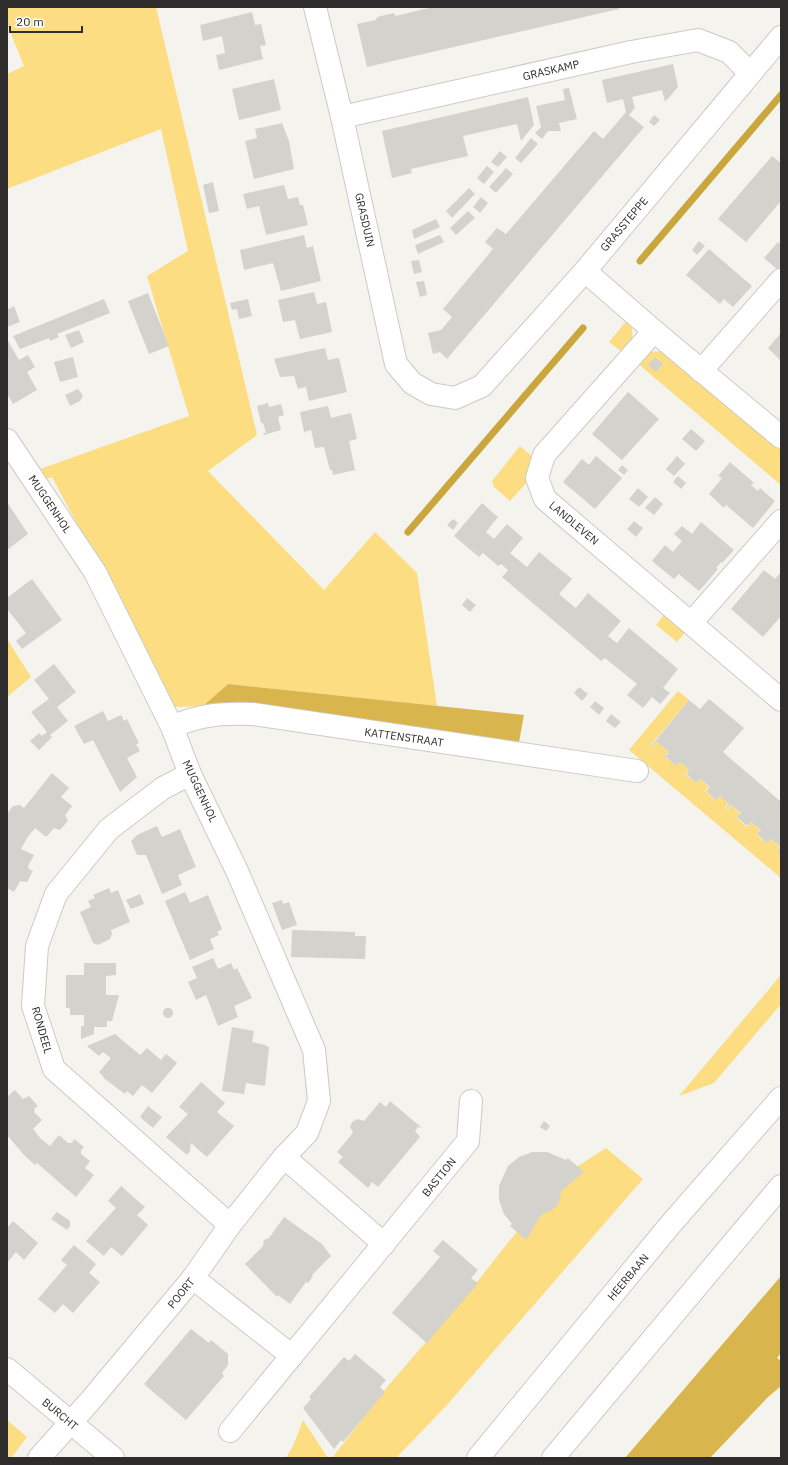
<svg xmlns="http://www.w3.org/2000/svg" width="788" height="1465" viewBox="0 0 788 1465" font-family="'IBM Plex Sans',sans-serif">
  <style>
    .green { fill: #fcdd82 }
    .forest { fill: #d9b64d }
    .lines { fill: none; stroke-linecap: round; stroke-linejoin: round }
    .stream { stroke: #c9a73c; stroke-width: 7 }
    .building { fill: #d4d2cd }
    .minor-casing { stroke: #cccac5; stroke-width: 24 }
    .secondary-casing { stroke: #cccac5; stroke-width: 24 }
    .minor { stroke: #fff; stroke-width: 22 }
    .secondary { stroke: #fff; stroke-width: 22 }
    .labels { text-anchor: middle; stroke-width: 3; stroke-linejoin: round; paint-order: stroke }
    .street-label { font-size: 11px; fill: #2e2d2b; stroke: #fff }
  </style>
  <rect width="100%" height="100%" fill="#f5f3ee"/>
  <g class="green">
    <path d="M7,7H156L257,435L208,471L324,590L375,532L417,573L437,706L228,684L203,706L175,707L52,477L46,479L40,469L189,416L147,276L188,251L161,129L7,189V74L24,66L7,24Z"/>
    <path d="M628,319C636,333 632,342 623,353L609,342Z"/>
    <path d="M661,351L670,354L781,449V485L636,362L650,352Z"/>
    <path d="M520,446L533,457L528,481L510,501L494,487L492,481Z"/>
    <path d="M666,612L687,630L677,642L656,625Z"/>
    <path d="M7,639L31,677L7,697Z"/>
    <path d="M678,691L689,700L651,745L653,746L657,742L669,752L667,755L663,753L662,754L676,766L680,762L689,769L685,774L696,783L700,779L709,787L705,791L716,800L720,796L729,803L725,808L728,810L731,805L740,813L737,818L747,827L751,822L760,830L757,835L767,843L771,839L780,847L777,851L781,855V878L629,750Z"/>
    <path d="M781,975V1004L714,1083L679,1096Z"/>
    <path d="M606,1148L643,1179L447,1405L396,1458H332L388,1386L470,1291L510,1240L567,1173Z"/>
    <path d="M7,1420L27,1437L11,1458H7Z"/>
    <path d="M303,1420L328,1458H286L293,1446Z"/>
  </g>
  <g class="forest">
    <path d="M228,684L524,715L519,742L203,706Z"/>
    <path d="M781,1276V1353L777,1358L781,1361V1386L767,1398L710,1458H625Z"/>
  </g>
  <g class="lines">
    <g class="stream">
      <path d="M640,261L781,95"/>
      <path d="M408,532L583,328"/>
    </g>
  </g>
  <g class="building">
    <path d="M433,7H619V9L367,67L357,24L376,20L377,17L394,13L395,16Z"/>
    <path d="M252,12L255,25L261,24L266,45L260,46L263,59L219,70L216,55L225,53L222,36L203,41L200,25Z"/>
    <path d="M673,64L678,87L665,102L662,90L632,97L635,108L629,115L644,127L447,359L440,352L433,354L428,333L441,330L452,317L443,309L493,249L485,242L497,228L506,234L594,131L603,139L626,112L623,99L607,103L602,80Z"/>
    <path d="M274,79L281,110L239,120L232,89Z"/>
    <path d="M569,88L577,119L559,123L561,131H548L542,139L535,133L541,127L536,106L565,100L563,89Z"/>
    <path d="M528,97L534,125L521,141L517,124L463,136L468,156L411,169L412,173L392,178L382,131Z"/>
    <path d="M654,115L660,120L654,126L649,122Z"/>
    <path d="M282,123L289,141L294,169L254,179L245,141L257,138L255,129Z"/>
    <path d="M531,138L538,144L521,163L515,158Z"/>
    <path d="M500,151L507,157L498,167L491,162Z"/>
    <path d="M772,156L781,163V201L746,242L718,219Z"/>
    <path d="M487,166L494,172L484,184L477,178Z"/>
    <path d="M506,168L513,174L496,193L489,187Z"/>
    <path d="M213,182L219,211L209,213L203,185Z"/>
    <path d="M284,185L288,199L298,197L300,205H303L308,225L266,235L259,206L247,209L243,194Z"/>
    <path d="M469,188L475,194L452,218L446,211Z"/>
    <path d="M481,197L488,203L480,213L473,207Z"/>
    <path d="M468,211L475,218L456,235L450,228Z"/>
    <path d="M436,219L440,227L414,239L412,230Z"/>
    <path d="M304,235L307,248L313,246L321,281L281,291L273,263L244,270L240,250Z"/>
    <path d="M440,235L444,242L418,254L415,245Z"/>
    <path d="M699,241L705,246L697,255L692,250Z"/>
    <path d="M778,242L781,245V266L778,270L764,258Z"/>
    <path d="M709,249L752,286L733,307L724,299L720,304L686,275Z"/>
    <path d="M419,260L422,272L414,274L411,261Z"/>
    <path d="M424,281L427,295L420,297L416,282Z"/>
    <path d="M314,292L317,304L326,302L332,332L300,339L295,320L283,322L278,300Z"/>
    <path d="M148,293L169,346L149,354L128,301Z"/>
    <path d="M104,299L110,313L57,334L59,337L50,341L49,338L20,349L13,336Z"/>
    <path d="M248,299L252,316L239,319L237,309L232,310L230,303Z"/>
    <path d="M14,306L20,322L7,327V310Z"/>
    <path d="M79,330L84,342L71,348L65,335Z"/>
    <path d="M781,333V361L768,348Z"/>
    <path d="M7,339L19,360L28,355L35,367L27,372L37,390L13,404L7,394Z"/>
    <path d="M325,348L328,360L339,358L347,392L309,401L306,387L298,389L294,376L280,377L274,359Z"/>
    <path d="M73,357L78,377L60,382L54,362Z"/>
    <path d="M655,357L663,364L656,372L648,365Z"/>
    <path d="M78,389L83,396L80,401L70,406L65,395Z"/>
    <path d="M628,392L659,419L622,460L592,434Z"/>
    <path d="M268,403L269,407L281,404L284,415L278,417L281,430L264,435L263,433H266L263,423H261L257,406Z"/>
    <path d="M328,406L331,418L351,413L357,439L349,441L355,470L333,475L332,470H330L324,447L315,448L311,430L304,432L300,412Z"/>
    <path d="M691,429L705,441L696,451L682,439Z"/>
    <path d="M596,456L622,478L595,509L563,482L582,459L589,465Z"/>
    <path d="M677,456L685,464L674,476L666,469Z"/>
    <path d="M730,462L754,483L751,485L758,491L760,488L775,501L753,528L726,505L724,508L709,494L722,478L718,476Z"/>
    <path d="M622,465L628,470L624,475L618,470Z"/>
    <path d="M678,476L686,483L681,489L673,482Z"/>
    <path d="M638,488L648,497L639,507L629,499Z"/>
    <path d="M655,497L663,504L654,515L645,508Z"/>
    <path d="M7,502L28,534L7,550Z"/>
    <path d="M482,503L498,517L486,532L494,539L507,524L523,538L510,553L527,567L539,552L572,579L559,594L567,601L576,608L588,593L621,621L608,636L617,643L629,628L678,669L663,688L670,693L660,704L652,697L643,708L627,695L637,684L605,658L601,661L502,577L508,570L501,564L498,566L483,553L479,557L454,536Z"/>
    <path d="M453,519L458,523L453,530L447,525Z"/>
    <path d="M634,521L643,528L636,537L627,529Z"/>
    <path d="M701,522L734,550L722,563L721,562L716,568L718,569L699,591L679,574L674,579L652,561L665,545L673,552L682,541L674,534L682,526L692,534Z"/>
    <path d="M764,570L775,579L781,572V616L763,637L731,609Z"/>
    <path d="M32,579L62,620L22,649L16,641L26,633L7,609V598Z"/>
    <path d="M467,598L476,605L470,612L462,605Z"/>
    <path d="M54,664L76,692L57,707L68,721L50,735L52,737L39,750L30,741L39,733L42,736L47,732L31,712L49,699L34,680Z"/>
    <path d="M579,687L588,694L582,701L574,693Z"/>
    <path d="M709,699L744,728L723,752L781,802V855L777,851L781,847L771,839L767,843L757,834L761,830L751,822L747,826L738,818L737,817L741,813L731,805L727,809L726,808L729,804L720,796L716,800L706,791L710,787L700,779L696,783L686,774L689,769L680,762L676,766L667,758L662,754L663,753L667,756L669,752L657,742L653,746L652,745L689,700L700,709Z"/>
    <path d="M595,701L604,708L599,715L590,707Z"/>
    <path d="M103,711L108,721L121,715L124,721L127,719L139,743L136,744L140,751L127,758L137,777L120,792L93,740L84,744L74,726Z"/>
    <path d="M611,714L621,722L615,728L606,721Z"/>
    <path d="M52,773L69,788L61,797L72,806L65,815L68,821L60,830L54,828L46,837L35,828L27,838L21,849L34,855L28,866L29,869L33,871L27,882L20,881L14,892L7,888V814L13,806L20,805L24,808Z"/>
    <path d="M157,826L162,837L180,829L196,867L178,875L182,885L162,894L146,855H137L131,841L137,835Z"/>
    <path d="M109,888L111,893L118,890L130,922L111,930L112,934L110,939L98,945L93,943L80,912L91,907L88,901L95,898L93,895Z"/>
    <path d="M185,892L190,903L208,895L222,929L217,932L219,935L210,939L214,949L190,960L165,901Z"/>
    <path d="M140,894L144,904L131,909L126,900Z"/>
    <path d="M282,900L283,904L289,902L297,925L282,930L272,903Z"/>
    <path d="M292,930L355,932V936H366L365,959L291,957Z"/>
    <path d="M213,958L218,969L231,963L234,970L237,968L252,998L234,1006L238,1017L218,1026L206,995L196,1000L188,982L197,978L192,967Z"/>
    <path d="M84,963H116V975L106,976V995H119L112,1021H107V1027H94V1034L81,1039V1026H84V1015H70V1008H66V975H84Z"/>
    <circle cx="168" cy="1013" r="5"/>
    <path d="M232,1027L254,1031L252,1042L266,1045V1046L269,1047L265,1086L246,1083L244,1094L222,1091Z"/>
    <path d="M115,1034L140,1055L147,1048L161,1060L166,1054L177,1063L152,1093L142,1085L133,1096L127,1091L125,1094L105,1079L99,1072L111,1058L103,1052L99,1056L87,1046Z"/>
    <path d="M201,1082L225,1103L217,1112L234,1126L207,1157L191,1143L190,1151L187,1155L166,1137L188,1114L179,1107Z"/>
    <path d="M15,1090L23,1099L29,1096L38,1106L35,1108L34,1112L42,1120L33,1129L41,1139L50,1146L59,1135L68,1143H72L74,1139L84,1147L81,1150V1154L90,1161L85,1168L94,1175L76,1197L37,1163L35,1165L25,1156L7,1135V1097Z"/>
    <path d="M390,1101L422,1128L418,1127L415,1131L420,1137L378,1187L372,1182L368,1188L338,1162L343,1157L337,1152L353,1133L350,1127L352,1122L357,1119L364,1121L380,1102L386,1107Z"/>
    <path d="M148,1106L162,1117L153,1128L140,1117Z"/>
    <path d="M544,1121L550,1126L546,1131L540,1127Z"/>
    <path d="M532,1152H547L566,1160L568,1158L584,1172L561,1191L560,1200L556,1207L550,1211L542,1214L526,1240L510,1226L512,1224L504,1214L499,1200V1186L508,1166L519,1157Z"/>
    <path d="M121,1186L145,1207L137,1215L148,1225L122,1256L111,1247L104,1256L86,1241L116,1208L108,1201Z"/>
    <path d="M57,1212L70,1221V1226L67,1230L51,1219Z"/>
    <path d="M284,1217L322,1244L331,1256L312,1275L313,1276L308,1283L306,1282L290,1304L278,1295L277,1297L245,1264L263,1246L264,1240L269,1238Z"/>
    <path d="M13,1221L38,1243L24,1260L16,1252L7,1263V1228Z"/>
    <path d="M443,1240L478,1270L471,1278L478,1283L427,1343L392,1313L440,1257L433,1251Z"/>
    <path d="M74,1245L96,1264L89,1273L100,1282L73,1313L63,1304L55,1313L38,1299L67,1265L61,1260Z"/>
    <path d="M191,1329L209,1343L211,1340L228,1354V1365L222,1373L224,1376L186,1420L144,1384Z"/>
    <path d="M355,1354L386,1380L380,1387L385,1392L343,1442L341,1440L334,1449L303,1408L311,1399L309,1397L344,1357L349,1361Z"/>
  </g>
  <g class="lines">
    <g class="minor-casing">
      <g id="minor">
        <path d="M315,7L342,117L396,364L412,383L431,394L455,398L482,386L585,271L781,37"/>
        <path d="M342,117L631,52L698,40L729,52L750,73"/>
        <path d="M585,271L654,331L781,437"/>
        <path d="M654,331L544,455L537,478L545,499L781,700"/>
        <path d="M701,371L781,280"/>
        <path d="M7,440L95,572L172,727L190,774L237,871L314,1050L319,1101L307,1133L284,1157L230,1225L193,1278L91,1400L39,1458"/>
        <path d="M691,623L781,521"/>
        <path d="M172,727C201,714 223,713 253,714L637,771"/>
        <path d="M190,774L163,788L109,829L56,894L37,946L33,1006L54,1069L230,1225"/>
        <path d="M284,1157L384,1244"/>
        <path d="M193,1278L292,1356"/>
        <path d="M7,1369L113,1458"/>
        <path d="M230,1431L468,1141L471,1101"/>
      </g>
    </g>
    <g class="secondary-casing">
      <g id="secondary">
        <path d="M478,1458L670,1225L781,1098"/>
        <path d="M553,1458L781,1186"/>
      </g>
    </g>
    <use href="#minor" class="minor"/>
    <use href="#secondary" class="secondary"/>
  </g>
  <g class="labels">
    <g class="street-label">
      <text transform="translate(551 70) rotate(-13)" y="4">GRASKAMP</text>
      <text transform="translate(365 220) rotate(77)" y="4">GRASDUIN</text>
      <text transform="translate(624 224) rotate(-50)" y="4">GRASSTEPPE</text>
      <text transform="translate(50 504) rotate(56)" y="4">MUGGENHOL</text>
      <text transform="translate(574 523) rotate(40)" y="4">LANDLEVEN</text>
      <text transform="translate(404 737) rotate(8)" y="4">KATTENSTRAAT</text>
      <text transform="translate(200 791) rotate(65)" y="4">MUGGENHOL</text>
      <text transform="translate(42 1030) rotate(74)" y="4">RONDEEL</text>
      <text transform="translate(439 1177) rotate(-51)" y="4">BASTION</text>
      <text transform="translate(628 1277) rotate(-50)" y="4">HEERBAAN</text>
      <text transform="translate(181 1293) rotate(-51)" y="4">POORT</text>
      <text transform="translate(60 1414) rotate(40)" y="4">BURCHT</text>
    </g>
  </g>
  <rect width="788" height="1465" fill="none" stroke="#2e2d2b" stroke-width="16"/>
  <path d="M10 26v6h72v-6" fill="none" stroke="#2e2d2b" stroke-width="2"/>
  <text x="16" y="26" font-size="12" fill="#2e2d2b" stroke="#ffffff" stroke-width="3" paint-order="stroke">20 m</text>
</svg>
